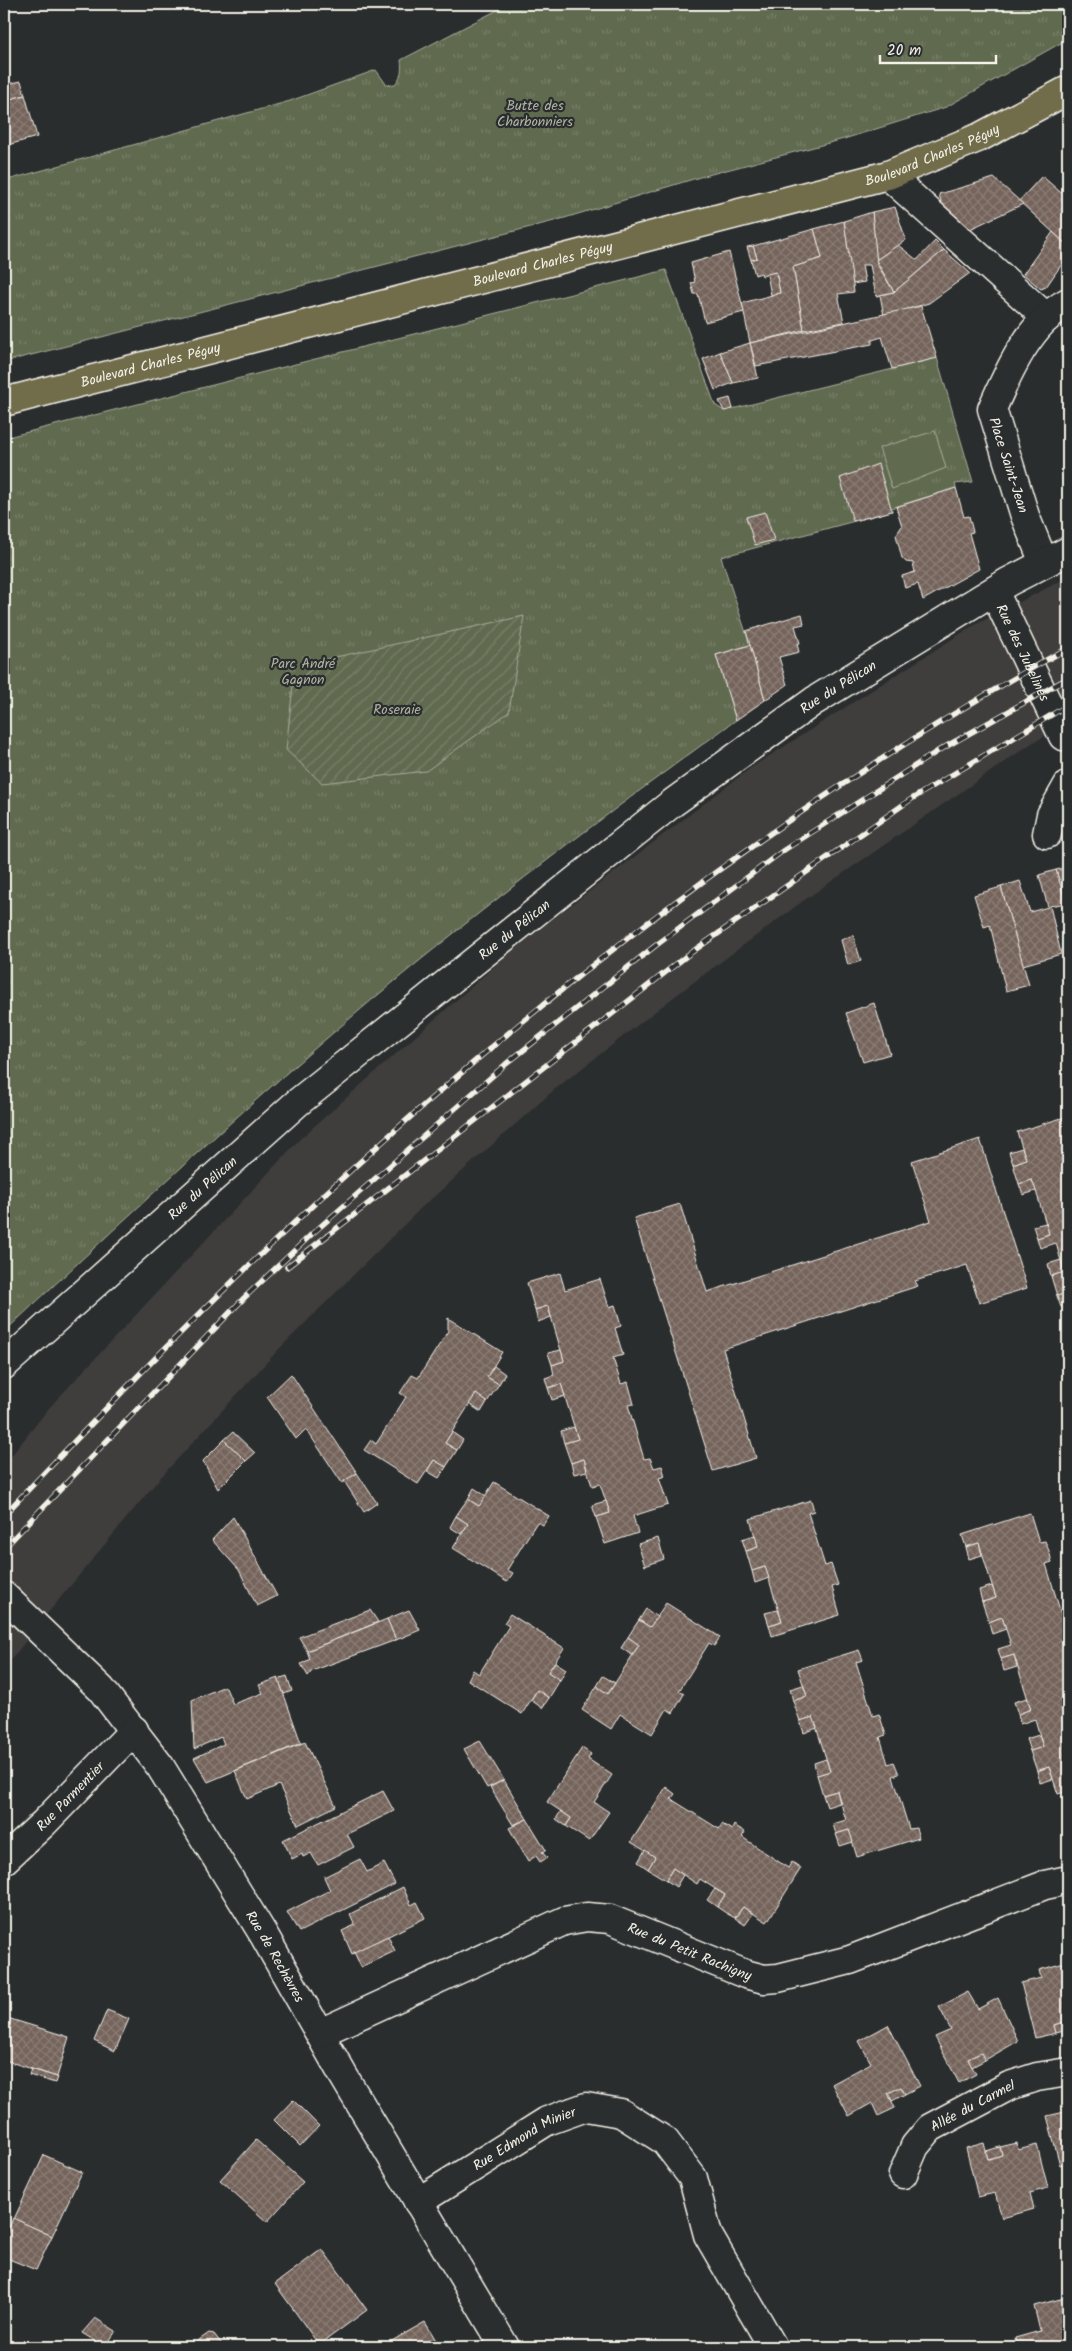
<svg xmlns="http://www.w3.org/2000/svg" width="1072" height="2351" viewBox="0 0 1072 2351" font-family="Kalam,sans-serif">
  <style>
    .built { fill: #403e3c }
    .grass { fill: url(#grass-tufts); stroke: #aaae9c }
    .garden { fill: url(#garden-furrows); stroke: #aaae9c }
    .pitch { fill: #616a50; stroke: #aaae9c }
    .building { fill: url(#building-cross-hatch); stroke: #f4f1e8 }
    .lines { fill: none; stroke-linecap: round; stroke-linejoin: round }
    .minor-casing { stroke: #f4f1e8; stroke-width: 31 }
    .major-casing { stroke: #f4f1e8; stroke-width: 31 }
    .minor { stroke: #2a2d2e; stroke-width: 28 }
    .major { stroke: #716d4b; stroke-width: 28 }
    .rail-casing { stroke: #f4f1e8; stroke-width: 5.5 }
    .rail { stroke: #2a2d2e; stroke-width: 4; stroke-dasharray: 11; stroke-linecap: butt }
    .labels { text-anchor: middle; stroke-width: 4.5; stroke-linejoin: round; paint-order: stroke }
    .park-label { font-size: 14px; fill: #b2b4a4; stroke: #2a2d2e }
    .street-label { font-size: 14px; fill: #f4f1e8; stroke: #2a2d2e }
  </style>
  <defs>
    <pattern id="grass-tufts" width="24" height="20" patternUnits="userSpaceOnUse" patternTransform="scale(1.25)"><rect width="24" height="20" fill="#616a50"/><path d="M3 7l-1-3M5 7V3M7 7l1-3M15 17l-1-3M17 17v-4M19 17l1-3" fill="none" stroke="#788069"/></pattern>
    <pattern id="garden-furrows" width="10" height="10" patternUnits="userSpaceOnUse" patternTransform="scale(1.25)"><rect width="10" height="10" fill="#616a50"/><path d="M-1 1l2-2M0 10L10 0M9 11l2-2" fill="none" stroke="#788069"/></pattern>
    <pattern id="building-cross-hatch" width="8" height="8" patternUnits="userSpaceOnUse" patternTransform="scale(1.25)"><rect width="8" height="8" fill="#75645c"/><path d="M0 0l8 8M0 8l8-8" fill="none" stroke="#897b73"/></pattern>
  </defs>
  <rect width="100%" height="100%" fill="#2a2d2e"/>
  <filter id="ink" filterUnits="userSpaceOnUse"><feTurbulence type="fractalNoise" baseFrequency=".02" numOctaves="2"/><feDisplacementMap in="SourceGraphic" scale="10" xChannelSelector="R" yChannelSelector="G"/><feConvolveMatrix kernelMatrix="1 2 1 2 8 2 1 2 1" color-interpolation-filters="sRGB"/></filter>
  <g filter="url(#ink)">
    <g class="built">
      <path d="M1068,577V724L1032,743L803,901L679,993L554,1090L421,1208L279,1349L159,1479L42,1620L4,1586V1465L49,1408L300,1139L515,948L752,767L971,627Z"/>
      <path d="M4,1608L32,1633L4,1669Z"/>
    </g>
    <g class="grass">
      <path d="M509,4H1068V39L946,107L844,139L700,177L558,220L4,362V181L290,101L376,70L386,84L394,85C402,77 402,70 401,60Z"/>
      <path d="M666,270L715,405L724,411L937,358L973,482L955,484L956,488L891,508L892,511L721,557L750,645L716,655L736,720C594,823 453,929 320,1044C212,1137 108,1235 4,1332V438Z"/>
    </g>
    <path class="garden" d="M524,616L509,712L426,771L322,783L286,750L293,685L322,660Z"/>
    <path class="pitch" d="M935,431L946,468L892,489L879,448Z"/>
    <g class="building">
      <path d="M21,81L25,95L4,101V85Z"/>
      <path d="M25,95L37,137L4,146V101Z"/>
      <path d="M1042,176L1068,199V246L1019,201Z"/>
      <path d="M994,178L1023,204L970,229L942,206L939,194Z"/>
      <path d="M895,207L906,240L876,260L872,212Z"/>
      <path d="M872,212L877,264L894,292L876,296L870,265H862L865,282L852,284L844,221Z"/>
      <path d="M844,221L854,292L838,294L844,322L804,330L793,267L822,258L814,229Z"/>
      <path d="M814,229L822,258L793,267L804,330L750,343L742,303L780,293L776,272L762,276L761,273L755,275L751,260L757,258L753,246Z"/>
      <path d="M1053,232L1068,246V255L1046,287L1041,289L1023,274Z"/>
      <path d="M935,241L944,250L894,292L876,260L898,245L917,260Z"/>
      <path d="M753,246L757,258L751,260L747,247Z"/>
      <path d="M944,250L970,273L929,303L884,316L880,295L894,292Z"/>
      <path d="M729,252L744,312L705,322L698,294H694L691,283L695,282L691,263Z"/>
      <path d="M776,272L780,293L771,295L767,274Z"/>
      <path d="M921,306L937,358L892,369L882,337L872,340V344L756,366L750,343Z"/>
      <path d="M750,343L758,378L733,383L720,352Z"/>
      <path d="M720,352L733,383L715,390L703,359Z"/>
      <path d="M730,398L733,409L724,411L719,401Z"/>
      <path d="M878,464L892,511L853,521L840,478Z"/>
      <path d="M956,488L964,517L969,516L973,532L969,533L979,569L923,600L918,584L905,588L902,576L915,572L913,563L906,562L902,558L896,535L902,526L896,507Z"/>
      <path d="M765,512L774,540L755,545L746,517Z"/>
      <path d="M802,614L804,624L795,626L800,643L797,644L799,652L779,657L787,685L765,700L746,631Z"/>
      <path d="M750,645L765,700L736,720L716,655Z"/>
      <path d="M1068,867V912L1056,870Z"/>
      <path d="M1056,870L1066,903L1050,906L1061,954L1023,965L1001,887L1020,881L1030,912L1048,907L1039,875Z"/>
      <path d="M1001,887L1029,985L1006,991L990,925L984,927L974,895Z"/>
      <path d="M853,935L861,961L848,965L841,940Z"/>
      <path d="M874,1003L890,1054L863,1062L846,1013Z"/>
      <path d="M1068,1116V1293L1057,1296L1051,1276L1064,1272L1056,1243L1040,1248L1037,1238L1049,1234L1036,1191L1032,1180L1019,1184L1013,1164L1026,1159L1017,1132Z"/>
      <path d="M980,1139L1027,1288L979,1303L967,1265L915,1281L918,1286L723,1349L756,1458L713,1471L634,1218L680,1204L707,1292L931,1221L912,1161Z"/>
      <path d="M1022,1148L1026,1159L1013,1164L1009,1152Z"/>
      <path d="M1032,1180L1036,1191L1023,1195L1019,1184Z"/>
      <path d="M1046,1223L1049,1234L1037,1238L1033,1226Z"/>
      <path d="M1061,1260L1064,1272L1051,1276L1048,1264Z"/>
      <path d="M560,1273L565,1290L600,1279L609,1307L615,1305L621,1326L615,1328L623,1355L613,1358L621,1384L628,1382L634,1404L628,1405L644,1459L650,1458L654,1468L662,1466L665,1476L659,1478L668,1505L633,1516L638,1533L605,1544L596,1517L610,1513L600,1484L592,1486L584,1459L571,1463L564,1443L578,1439L561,1384L548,1388L545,1378L554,1375L552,1365L564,1361L548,1306L535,1310L527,1283Z"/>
      <path d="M1068,1293V1305L1061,1307L1057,1296Z"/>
      <path d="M548,1306L551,1317L538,1322L535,1310Z"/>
      <path d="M448,1318L502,1352L487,1377L499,1384L487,1402L476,1394L445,1443L457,1450L446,1467L434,1460L418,1484L364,1450L371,1440L376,1444L406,1397L400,1393L412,1375L418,1378L448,1331Z"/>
      <path d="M561,1350L564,1361L552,1365L548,1353Z"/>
      <path d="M494,1366L505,1374L499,1384L487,1377Z"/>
      <path d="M291,1374L357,1473L342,1483L306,1429L296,1439L267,1397Z"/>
      <path d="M561,1384L565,1396L552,1400L548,1388Z"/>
      <path d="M476,1394L487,1402L481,1412L469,1404Z"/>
      <path d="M574,1427L578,1439L564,1443L561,1431Z"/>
      <path d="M233,1432L255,1453L246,1461L224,1440Z"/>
      <path d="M452,1432L463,1440L457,1450L445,1443Z"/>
      <path d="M224,1440L246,1461L218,1489L203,1461Z"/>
      <path d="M584,1459L587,1471L574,1474L571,1463Z"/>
      <path d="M434,1460L446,1467L439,1478L427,1471Z"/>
      <path d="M357,1473L377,1503L364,1512L344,1481Z"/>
      <path d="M494,1482L549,1516L543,1525L537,1522L507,1570L513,1573L507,1582L453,1548L468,1524L456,1516L462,1507L468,1499L479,1506Z"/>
      <path d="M474,1488L486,1496L479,1506L468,1499Z"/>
      <path d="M811,1500L814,1511L808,1513L825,1566L831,1564L838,1585L832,1587L840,1615L772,1636L769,1625L782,1621L765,1567L752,1571L746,1551L758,1547L750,1519Z"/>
      <path d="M606,1501L610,1513L596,1517L592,1505Z"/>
      <path d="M1030,1513L1039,1542L1045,1541L1049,1551L1052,1562L1046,1564L1062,1617L1068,1615V1627L1066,1628L1068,1636V1791L1058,1794L1049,1767L1037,1771L1030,1751L1043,1747L1035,1719L1020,1724L1018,1714L1031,1709L1014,1655L1001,1659L998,1649L1011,1645L1002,1617L989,1622L982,1602L996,1598L979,1543L966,1547L962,1535Z"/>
      <path d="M456,1516L468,1524L461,1534L450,1527Z"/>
      <path d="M233,1517L277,1596L257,1606L239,1570L212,1540Z"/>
      <path d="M755,1535L758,1547L746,1551L742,1539Z"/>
      <path d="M658,1538L664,1559L645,1566L638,1544Z"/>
      <path d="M979,1543L982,1555L969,1559L966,1547Z"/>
      <path d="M765,1567L769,1578L755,1583L752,1571Z"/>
      <path d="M992,1586L996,1598L982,1602L979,1590Z"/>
      <path d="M666,1603L720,1637L714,1646L709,1643L679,1691L684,1694L673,1713L667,1709L652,1734L620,1714L611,1729L582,1710L597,1686L608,1694L639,1645L628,1637L633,1629L639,1620L650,1627Z"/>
      <path d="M646,1609L657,1617L650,1627L639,1620Z"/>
      <path d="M370,1610L378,1622L307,1651L299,1637Z"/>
      <path d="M409,1610L420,1630L396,1640L387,1619Z"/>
      <path d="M778,1610L782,1621L769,1625L765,1613Z"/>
      <path d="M510,1614L564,1648L548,1672L560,1680L549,1698L537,1690L522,1714L468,1680L473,1670L479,1674L509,1626L504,1623Z"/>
      <path d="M1002,1617L1006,1629L992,1634L989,1622Z"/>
      <path d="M387,1619L396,1640L312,1671L308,1676L301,1664L310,1659L307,1651Z"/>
      <path d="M628,1637L639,1645L632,1655L621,1648Z"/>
      <path d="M859,1650L863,1660L856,1662L873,1716L879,1714L886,1735L880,1737L888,1764L894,1762L899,1774L893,1776L909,1829L916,1828L919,1838L857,1857L849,1830L836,1834L833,1824L846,1820L837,1791L823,1795L817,1775L830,1771L813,1717L800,1721L793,1701L807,1696L798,1669Z"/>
      <path d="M1014,1655L1017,1667L1004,1671L1001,1659Z"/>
      <path d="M555,1662L566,1669L560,1680L548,1672Z"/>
      <path d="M287,1676L292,1691L284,1694L278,1679Z"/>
      <path d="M603,1676L615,1683L608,1694L597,1686Z"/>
      <path d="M278,1678L301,1743L208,1782L194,1758L224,1744L221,1737L194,1749L192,1700L225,1686L233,1704L263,1693L259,1685Z"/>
      <path d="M803,1685L807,1696L793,1701L790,1689Z"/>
      <path d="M537,1690L549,1698L542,1708L531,1700Z"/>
      <path d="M1027,1698L1031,1709L1018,1714L1014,1702Z"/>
      <path d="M813,1717L817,1728L804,1733L800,1721Z"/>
      <path d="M1039,1735L1043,1747L1030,1751L1026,1739Z"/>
      <path d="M480,1741L504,1780L487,1788L464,1749Z"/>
      <path d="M305,1742L336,1806L298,1825L279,1785L247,1799L235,1771Z"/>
      <path d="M582,1748L591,1754L588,1759L612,1775L594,1802L609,1812L589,1841L566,1826L571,1818L547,1802Z"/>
      <path d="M826,1759L830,1771L817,1775L814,1763Z"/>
      <path d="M1049,1767L1053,1779L1040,1783L1037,1771Z"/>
      <path d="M504,1780L527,1819L513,1825L490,1787Z"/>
      <path d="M666,1787L675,1794L671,1799L719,1829L722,1824L732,1830L734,1825L745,1832L742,1837L788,1868L792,1862L801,1868L767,1922L743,1907L735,1918L726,1913L717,1907L725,1895L700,1879L697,1884L673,1868L666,1880L648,1869L655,1857L631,1842Z"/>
      <path d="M383,1791L394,1811L347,1834L354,1847L318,1865L311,1853L303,1857L302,1854L292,1859L283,1840Z"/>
      <path d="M837,1791L840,1803L827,1807L823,1795Z"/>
      <path d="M561,1811L571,1818L566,1826L556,1819Z"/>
      <path d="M527,1819L546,1850L542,1852L547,1858L540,1862L536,1856L528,1861L509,1828Z"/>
      <path d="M849,1830L853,1842L840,1846L836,1834Z"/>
      <path d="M645,1850L655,1857L648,1869L638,1862Z"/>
      <path d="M360,1859L367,1872L384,1863L395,1884L299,1932L287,1912L330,1890L324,1877Z"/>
      <path d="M673,1868L683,1875L676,1887L666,1880Z"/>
      <path d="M403,1887L411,1905L417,1902L425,1918L352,1954L342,1931L355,1925L350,1914Z"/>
      <path d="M715,1889L725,1895L717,1907L707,1900Z"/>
      <path d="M743,1907L753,1914L745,1925L735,1918Z"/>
      <path d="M388,1936L395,1951L361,1967L354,1952Z"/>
      <path d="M1068,1962V2021L1054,2025L1056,2033L1035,2038L1021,1983L1041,1978L1039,1970Z"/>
      <path d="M968,1992L978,2009L998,1998L1018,2041L985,2060L981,2053L968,2059L976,2074L959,2083L935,2037L951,2030L939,2007Z"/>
      <path d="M107,2010L129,2019L115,2051L94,2041Z"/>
      <path d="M4,2017L69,2037L57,2077L4,2060Z"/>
      <path d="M1068,2021V2030L1056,2033L1054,2025Z"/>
      <path d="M888,2025L920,2086L905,2094L901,2087L888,2093L895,2108L878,2116L872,2103L849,2116L832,2084L871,2063L859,2041Z"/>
      <path d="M981,2053L985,2060L972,2067L968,2059Z"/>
      <path d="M31,2069L57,2077L55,2083L29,2075Z"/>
      <path d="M901,2087L905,2094L892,2101L888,2093Z"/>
      <path d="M293,2100L319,2126L300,2146L274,2120Z"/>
      <path d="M1065,2112L1068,2122V2163L1060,2165L1047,2116Z"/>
      <path d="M256,2140L303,2182L267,2222L220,2180Z"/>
      <path d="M984,2143L988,2159L1002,2155L1000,2147L1017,2143L1018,2150L1037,2145L1048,2188L1030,2193L1034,2209L1002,2218L995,2193L978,2197L966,2148Z"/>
      <path d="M1000,2147L1002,2155L988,2159L986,2151Z"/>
      <path d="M44,2155L82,2172L52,2236L14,2219Z"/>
      <path d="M13,2218L52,2236L36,2270L4,2257V2240Z"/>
      <path d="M322,2249L367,2310L319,2345L275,2284Z"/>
      <path d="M1068,2297V2347H1017L1015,2338L1040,2331L1034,2306Z"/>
      <path d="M95,2318L116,2331L105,2347L82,2333Z"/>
      <path d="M425,2322L440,2347H393L390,2342Z"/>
      <path d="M209,2333L214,2334L224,2347H189Z"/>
    </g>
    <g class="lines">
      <g class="minor-casing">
        <g id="minor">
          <path d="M888,175L1047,318"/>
          <path d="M1044,563L1025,516L992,409C1008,372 1030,322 1068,302"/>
          <path id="s1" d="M994,591L1063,736L1068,737"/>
          <path d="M1047,834L1051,815L1068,785"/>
          <path id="s2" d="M4,1365L297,1103L671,804L814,701L1008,582L1068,551"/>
          <path id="s3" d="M4,1596L101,1689L160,1766L265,1937L343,2075L505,2347"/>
          <path id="s4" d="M4,1860L44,1823L134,1730"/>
          <path id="s5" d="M320,2033L564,1921L587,1917L610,1919L745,1974L764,1979L778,1978L850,1960L1045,1885L1068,1880"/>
          <path id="s6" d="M903,2174L915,2146L930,2128L1009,2086L1037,2077L1068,2072"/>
          <path id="s7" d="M418,2202L547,2121L586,2107L621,2113L665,2141L693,2178L708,2235L773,2347"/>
        </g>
      </g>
      <g class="major-casing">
        <g id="major">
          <path id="s8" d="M4,402L888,175L980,137L1068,90"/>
        </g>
      </g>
      <use href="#minor" class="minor"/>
      <use href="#major" class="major"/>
      <g class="rail-casing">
        <g id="rail">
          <path d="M287,1267L689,954L910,800L1068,705"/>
          <path d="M4,1515C87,1428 170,1341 257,1258C501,1024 771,811 1068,648"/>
          <path d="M4,1548L244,1298L313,1233L506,1064L655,946L784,850L938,751L1068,678"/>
        </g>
      </g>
      <use href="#rail" class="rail"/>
    </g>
  </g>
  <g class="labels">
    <g class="park-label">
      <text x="535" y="110">Butte des<tspan x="535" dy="16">Charbonniers</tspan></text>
      <text x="303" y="668">Parc André<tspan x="303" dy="16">Gagnon</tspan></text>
      <text x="397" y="714">Roseraie</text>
    </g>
    <g class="street-label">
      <text dy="5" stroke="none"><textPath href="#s8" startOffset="961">Boulevard Charles Péguy</textPath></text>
      <text dy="5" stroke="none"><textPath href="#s8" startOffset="556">Boulevard Charles Péguy</textPath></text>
      <text dy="5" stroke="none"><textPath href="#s8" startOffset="151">Boulevard Charles Péguy</textPath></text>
      <text transform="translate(1009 465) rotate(72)" y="5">Place Saint-Jean</text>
      <text dy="5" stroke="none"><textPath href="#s1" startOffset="68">Rue des Jubelines</textPath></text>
      <text dy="5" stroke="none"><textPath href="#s2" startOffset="1076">Rue du Pélican</textPath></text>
      <text dy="5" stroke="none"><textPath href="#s2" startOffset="671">Rue du Pélican</textPath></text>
      <text dy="5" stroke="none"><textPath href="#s2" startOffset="266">Rue du Pélican</textPath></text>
      <text dy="5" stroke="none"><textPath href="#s4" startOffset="92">Rue Parmentier</textPath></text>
      <text dy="5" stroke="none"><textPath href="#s5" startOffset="401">Rue du Petit Rachigny</textPath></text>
      <text dy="5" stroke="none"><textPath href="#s3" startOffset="454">Rue de Rechèvres</textPath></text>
      <text dy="5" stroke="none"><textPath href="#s6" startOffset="102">Allée du Carmel</textPath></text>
      <text dy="5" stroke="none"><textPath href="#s7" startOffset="124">Rue Edmond Minier</textPath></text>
    </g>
  </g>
  <rect width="1072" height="2351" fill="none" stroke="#2a2d2e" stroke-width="20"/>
  <rect x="10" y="10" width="1052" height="2331" fill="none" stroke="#f4f1e8" stroke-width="2" filter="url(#ink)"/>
  <path d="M880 55v8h116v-8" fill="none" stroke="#f4f1e8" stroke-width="2.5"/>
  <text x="887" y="55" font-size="15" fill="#f4f1e8" stroke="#2a2d2e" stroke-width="4" paint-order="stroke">20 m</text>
</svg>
